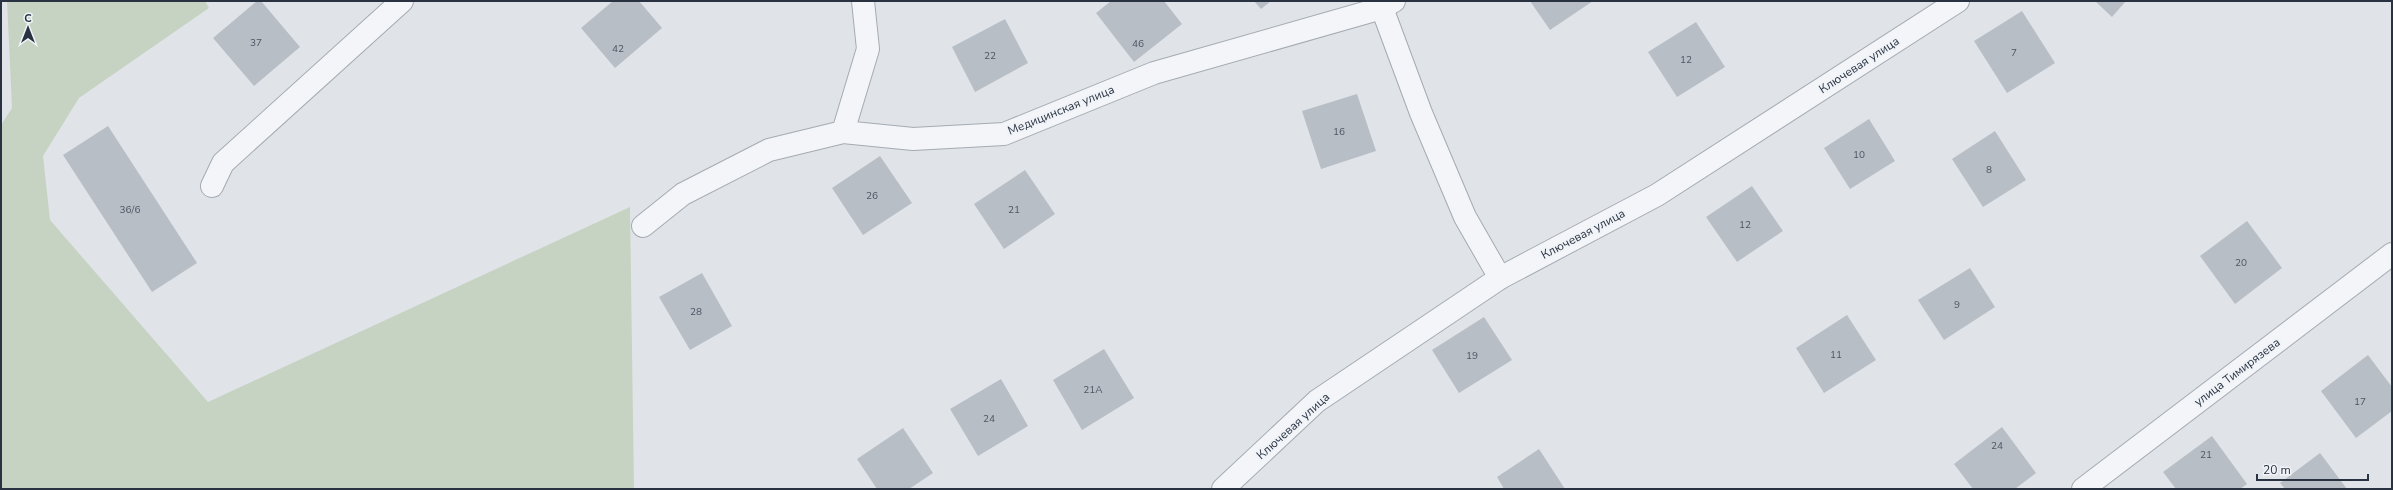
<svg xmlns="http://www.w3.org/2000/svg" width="2393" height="490" viewBox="0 0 2393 490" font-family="'Nunito Sans',sans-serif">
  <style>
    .green { fill: #c7d3c2 }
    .building { fill: #b8bec6 }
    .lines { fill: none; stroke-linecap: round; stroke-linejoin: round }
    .minor-casing { stroke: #a5abb3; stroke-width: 24 }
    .minor { stroke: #f3f5f8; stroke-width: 22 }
    .labels { text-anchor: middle; stroke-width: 4; stroke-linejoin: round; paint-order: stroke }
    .number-label { font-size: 10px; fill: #4d5562 }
    .street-label { font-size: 12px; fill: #293241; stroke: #f0f3f7 }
  </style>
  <rect width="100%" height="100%" fill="#e0e4e9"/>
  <path class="green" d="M7,1H205L209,8L79,98L43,156L50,220L208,402L630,207L634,489H1V125L12,108Z"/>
  <g class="building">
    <path d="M257,1H261L300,47L254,86L213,38Z"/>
    <path d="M613,1H639L662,28L615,68L581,28Z"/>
    <path d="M1111,1H1164L1182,24L1134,62L1096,13Z"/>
    <path d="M1254,1H1271L1261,9Z"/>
    <path d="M1530,1H1593L1550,30Z"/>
    <path d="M2095,1H2126L2112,17Z"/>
    <path d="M2022,11L2055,63L2007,93L1974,41Z"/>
    <path d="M1005,19L1028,63L975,92L952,47Z"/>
    <path d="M1696,22L1725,67L1677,97L1648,52Z"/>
    <path d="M1357,94L1376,151L1321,169L1302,111Z"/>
    <path d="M1869,119L1895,161L1850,189L1824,148Z"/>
    <path d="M108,126L197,263L152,292L63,155Z"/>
    <path d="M1995,131L2026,180L1983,207L1952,159Z"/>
    <path d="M880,156L912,203L863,235L832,188Z"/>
    <path d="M1025,170L1055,214L1004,249L974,204Z"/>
    <path d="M1752,186L1783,231L1737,262L1706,217Z"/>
    <path d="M2247,221L2282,268L2235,304L2200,256Z"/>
    <path d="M1970,268L1995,307L1944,340L1918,300Z"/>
    <path d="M702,273L732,326L690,350L659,297Z"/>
    <path d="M1847,315L1876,360L1824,393L1796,348Z"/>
    <path d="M1484,317L1512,360L1459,393L1432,350Z"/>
    <path d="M1104,349L1134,398L1082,430L1053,380Z"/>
    <path d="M2368,355L2392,387V411L2356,438L2321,391Z"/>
    <path d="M1001,379L1028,426L978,456L950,409Z"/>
    <path d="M2002,427L2036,473L2015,489H1973L1954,464Z"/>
    <path d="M903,428L933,473L909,489H877L857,459Z"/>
    <path d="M2212,436L2247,484L2240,489H2176L2163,472Z"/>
    <path d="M1539,449L1565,489H1504L1497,477Z"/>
    <path d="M2320,453L2347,489H2285L2280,483Z"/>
  </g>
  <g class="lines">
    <g class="minor-casing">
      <g id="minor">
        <path d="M1382,8L1421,113L1465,217L1500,278"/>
        <path d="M843,132L868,49L863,1"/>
        <path d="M212,186L223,163L402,1"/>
        <path d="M643,226L683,194L769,150L843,132L913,139L1004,134L1154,73L1382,8L1394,1"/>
        <path d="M1223,489L1317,401L1500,278L1657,195L1958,1"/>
        <path d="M2083,489L2392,254"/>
      </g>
    </g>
    <use href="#minor" class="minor"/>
  </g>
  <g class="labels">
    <g class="number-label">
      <text x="256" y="46">37</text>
      <text x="1138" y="47">46</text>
      <text x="618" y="52">42</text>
      <text x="2014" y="56">7</text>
      <text x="990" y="59">22</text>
      <text x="1686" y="63">12</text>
      <text x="1339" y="135">16</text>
      <text x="1859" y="158">10</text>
      <text x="1989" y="173">8</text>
      <text x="872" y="199">26</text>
      <text x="130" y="213">36/6</text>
      <text x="1014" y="213">21</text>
      <text x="1745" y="228">12</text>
      <text x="2241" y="266">20</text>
      <text x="1957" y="308">9</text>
      <text x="696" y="315">28</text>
      <text x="1836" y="358">11</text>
      <text x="1472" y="359">19</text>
      <text x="1093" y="393">21А</text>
      <text x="2360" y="405">17</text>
      <text x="989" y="422">24</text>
      <text x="1997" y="449">24</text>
      <text x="2206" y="458">21</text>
    </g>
    <g class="street-label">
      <text transform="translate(1859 65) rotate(-33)" y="4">Ключевая улица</text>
      <text transform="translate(1061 110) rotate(-22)" y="4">Медицинская улица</text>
      <text transform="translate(1583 234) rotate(-28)" y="4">Ключевая улица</text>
      <text transform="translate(2237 372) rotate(-37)" y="4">улица Тимирязева</text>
      <text transform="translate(1293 426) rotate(-42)" y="4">Ключевая улица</text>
    </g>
  </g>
  <rect width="2393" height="490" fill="none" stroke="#293241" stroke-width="4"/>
  <g transform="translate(28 28)" stroke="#f0f3f7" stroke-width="3" paint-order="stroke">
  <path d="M0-3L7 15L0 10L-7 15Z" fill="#293241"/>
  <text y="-6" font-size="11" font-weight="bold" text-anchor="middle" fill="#293241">С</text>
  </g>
  <path d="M2257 474v6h111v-6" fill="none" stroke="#293241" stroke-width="2"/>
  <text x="2263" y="474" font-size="12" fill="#293241" stroke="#f0f3f7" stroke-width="3" paint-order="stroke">20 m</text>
</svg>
